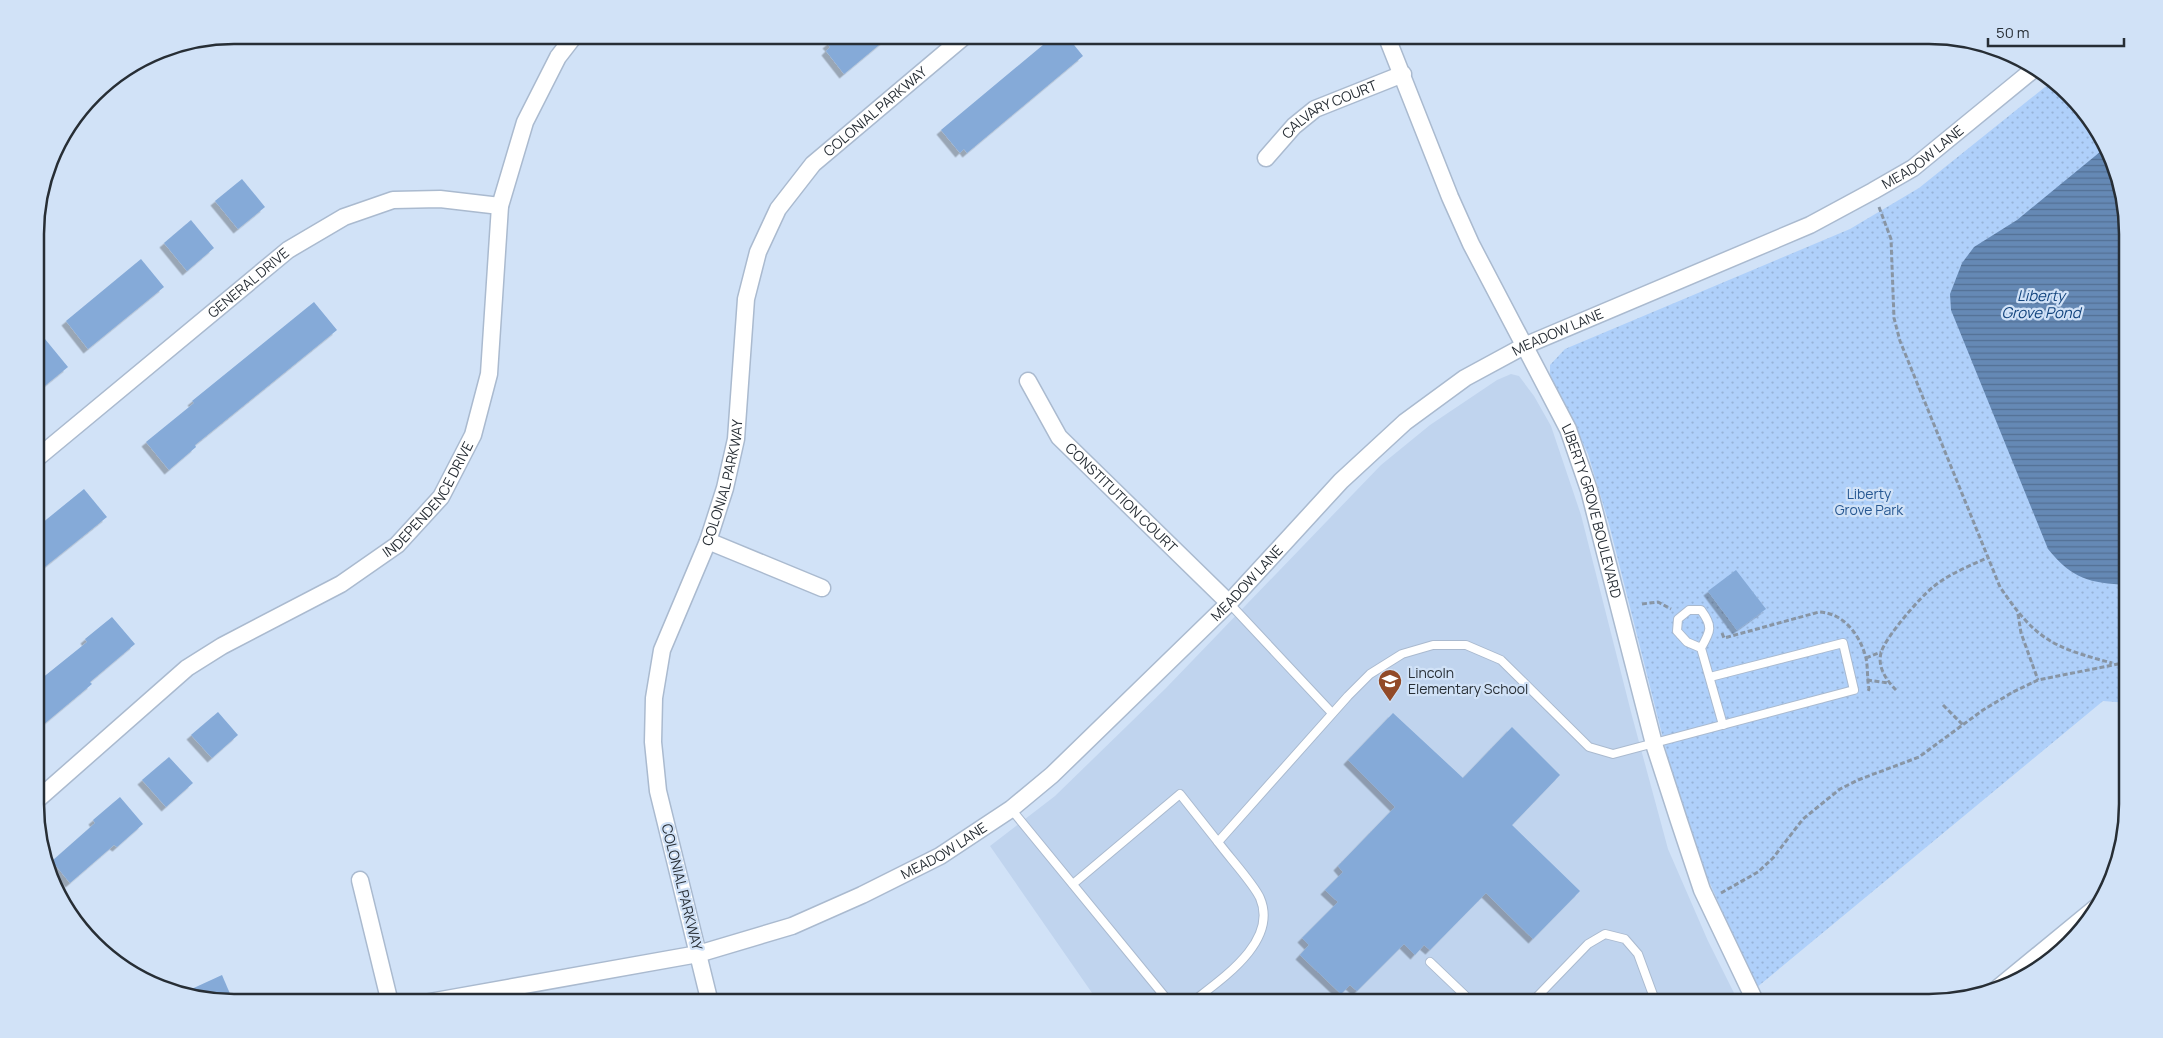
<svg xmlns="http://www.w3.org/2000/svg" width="2163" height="1038" viewBox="0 0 2163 1038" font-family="Manrope,sans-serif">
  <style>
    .built { fill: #c0d4ee }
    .grass { fill: url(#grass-dots) }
    .water { fill: url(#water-rules) }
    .building { fill: #85aad8; filter: url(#shadow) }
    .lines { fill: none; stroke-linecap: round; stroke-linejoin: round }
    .lane-casing { stroke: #aabacf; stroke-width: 10 }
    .street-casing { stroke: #aabacf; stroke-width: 19 }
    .path { stroke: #8895a4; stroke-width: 3; stroke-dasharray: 5 2.5; stroke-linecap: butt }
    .lane { stroke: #fff; stroke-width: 8 }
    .street { stroke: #fff; stroke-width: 16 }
    .labels { text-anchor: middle; stroke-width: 4.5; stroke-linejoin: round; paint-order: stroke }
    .street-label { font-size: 14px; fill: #272e35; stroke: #d1e2f7 }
    .park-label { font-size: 14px; fill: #275892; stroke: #d1e2f7 }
    .poi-label { font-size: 14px; fill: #272e35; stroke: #d1e2f7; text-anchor: start }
    .water-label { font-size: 15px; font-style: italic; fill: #12447d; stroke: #d1e2f7 }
    .rim { fill: none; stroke: #272e35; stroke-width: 2.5 }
  </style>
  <defs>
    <pattern id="grass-dots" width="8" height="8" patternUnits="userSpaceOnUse" patternTransform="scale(1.25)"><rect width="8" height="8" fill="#afd0fa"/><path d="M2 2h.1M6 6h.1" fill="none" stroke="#97b3d7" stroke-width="1.8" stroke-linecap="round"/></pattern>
    <pattern id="water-rules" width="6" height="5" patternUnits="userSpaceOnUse" patternTransform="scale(1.25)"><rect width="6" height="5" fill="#6589b5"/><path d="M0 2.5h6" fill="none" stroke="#537094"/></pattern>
    <filter id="shadow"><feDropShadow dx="-4.5" dy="4.5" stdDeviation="0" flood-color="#0004"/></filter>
  </defs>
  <rect width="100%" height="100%" fill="#d1e2f7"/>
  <path class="built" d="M1511,374L1519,376L1534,396L1551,426L1581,515L1632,716L1668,849L1708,941L1739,1003H1099L990,846L1055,796L1166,688L1381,465L1430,425L1497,380Z"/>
  <path class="grass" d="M2050,83L2087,113L2113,158L2126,208L2128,703L2103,701L1756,988L1697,854L1672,774L1609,524L1588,454L1550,375V365L1565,349L1850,229L1919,188Z"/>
  <path class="water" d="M2106,147L2113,158L2126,208L2127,585C2090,583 2072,579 2048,549L1951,310L1950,294L1962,263L1974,247L2017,220Z"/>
  <g class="building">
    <path d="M838,35H891L844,74L826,51L830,47L827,44Z"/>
    <path d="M1055,35H1066L1083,56L967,153L964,149L960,153L941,130Z"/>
    <path d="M242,179L265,207L238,229L215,201Z"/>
    <path d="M191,220L214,248L187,271L164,243Z"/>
    <path d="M141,259L164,287L88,349L66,321Z"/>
    <path d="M314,302L337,330L195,445L196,447L169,470L146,442L194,403L192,401Z"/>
    <path d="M45,339L68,367L36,393V347Z"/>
    <path d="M84,489L107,517L36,574V528Z"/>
    <path d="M1736,570L1766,609L1737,630L1708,591Z"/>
    <path d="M112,617L135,644L90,682L92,684L37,730L36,683L87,642L85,639Z"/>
    <path d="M218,712L238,735L212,758L191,735Z"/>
    <path d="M1393,713L1463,778L1512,727L1560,775L1512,825L1580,891L1533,939L1486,893L1430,950L1424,945L1415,955L1404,944L1357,991L1350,985L1341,994L1300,955L1309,945L1302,938L1338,902L1325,890L1343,872L1338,866L1395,807L1348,760Z"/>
    <path d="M169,757L193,783L166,807L142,780Z"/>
    <path d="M120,797L143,824L117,847L114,845L70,883L52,861L95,823L93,820Z"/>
    <path d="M222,975L234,1003L185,992Z"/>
  </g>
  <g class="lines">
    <g class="lane-casing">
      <g id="lane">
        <path d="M1229,603L1332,713"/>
        <path d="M1701,648L1687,642L1677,631L1678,619L1689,610H1701C1713,626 1711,631 1701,648L1723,725"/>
        <path d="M1011,809L1170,1003"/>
        <path d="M1073,884L1180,794L1218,842"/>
        <path d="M1430,962L1473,1003"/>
        <path d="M1191,1003C1220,980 1279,942 1260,898C1254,884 1228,856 1218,842L1348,696L1370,674L1402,654L1433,645H1466L1501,660L1589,747L1613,754L1854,690L1843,643L1710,677"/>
        <path d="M1531,1003L1588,944L1605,934L1625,939L1638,954L1656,1003"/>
      </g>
    </g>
    <g class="street-casing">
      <g id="street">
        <path id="s1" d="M1386,35L1450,197L1471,244L1568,429L1589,490L1654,744L1679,821L1702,890L1756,1003"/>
        <path id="s2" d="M1266,158L1294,126L1315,109L1403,74"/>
        <path id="s3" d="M1028,381L1059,437L1229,603"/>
        <path id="s4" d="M36,459L288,250L344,217L393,200L440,199L500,206"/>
        <path d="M708,541L822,588"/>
        <path id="s5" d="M37,800L187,668L222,646L341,584L397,545L441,497L473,435L489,374L500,206L525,122L558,57L575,35"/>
        <path d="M360,880L390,1003"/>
        <path d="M1993,992L2099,905"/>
        <path id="s6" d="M424,1003L698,954L792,926L862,895L940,856L1011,809L1052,775L1229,603L1341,481L1405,422L1465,378L1524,346L1810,225L1873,191L1913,168L2034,69"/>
        <path id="s7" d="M710,1003L658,791L653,742L654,698L662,650L708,541L725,488L736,439L746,299L758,252L778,209L813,164L966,35"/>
      </g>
    </g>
    <g class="path">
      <path d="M1879,207L1891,239L1894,318L1900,341L2000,587C2036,640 2052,647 2112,663"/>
      <path d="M1642,604L1658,602L1671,609"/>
      <path d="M2018,614L2021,633L2038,680"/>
      <path d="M1722,633L1724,638L1819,612C1844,613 1860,635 1866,658C1868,668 1867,679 1869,689L1867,693"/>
      <path d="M1866,658L1881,652"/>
      <path d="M1867,680L1888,683"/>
      <path d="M1896,690C1887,681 1877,667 1881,653C1884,639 1921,596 1933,587C1949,574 1969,566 1987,558"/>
      <path d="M1943,705L1963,725"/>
      <path d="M1721,893L1758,872L1773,858L1803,819L1840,789L1858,780L1919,757L1983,710L2013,692L2038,680L2128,662"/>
    </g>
    <use href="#lane" class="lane"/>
    <use href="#street" class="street"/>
  </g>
  <defs>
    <g id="school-pin" transform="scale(1.25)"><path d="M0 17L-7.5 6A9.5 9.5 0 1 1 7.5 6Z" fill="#924a28" stroke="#d1e2f7"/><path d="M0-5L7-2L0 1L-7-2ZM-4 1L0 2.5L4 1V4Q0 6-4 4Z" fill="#fff"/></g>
  </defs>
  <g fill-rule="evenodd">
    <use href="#school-pin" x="1390" y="681"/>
  </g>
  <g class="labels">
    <g class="street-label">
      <text dy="5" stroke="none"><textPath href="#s7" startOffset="959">COLONIAL PARKWAY</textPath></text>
      <text dy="5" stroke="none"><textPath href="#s2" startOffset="82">CALVARY COURT</textPath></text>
      <text dy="5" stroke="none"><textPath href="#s6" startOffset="1762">MEADOW LANE</textPath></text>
      <text dy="5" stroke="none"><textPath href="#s4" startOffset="276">GENERAL DRIVE</textPath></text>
      <text dy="5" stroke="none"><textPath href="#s6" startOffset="1356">MEADOW LANE</textPath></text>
      <text dy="5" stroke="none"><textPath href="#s7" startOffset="539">COLONIAL PARKWAY</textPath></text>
      <text dy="5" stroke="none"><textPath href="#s5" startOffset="499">INDEPENDENCE DRIVE</textPath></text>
      <text dy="5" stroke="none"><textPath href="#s3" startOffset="151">CONSTITUTION COURT</textPath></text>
      <text dy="5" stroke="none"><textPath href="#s1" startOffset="520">LIBERTY GROVE BOULEVARD</textPath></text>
      <text dy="5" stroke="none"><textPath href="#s6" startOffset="952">MEADOW LANE</textPath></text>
      <text dy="5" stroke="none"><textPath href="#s6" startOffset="546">MEADOW LANE</textPath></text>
      <text transform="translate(682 887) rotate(76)" y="5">COLONIAL PARKWAY</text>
    </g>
    <g class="park-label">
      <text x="1869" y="499">Liberty<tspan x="1869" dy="16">Grove Park</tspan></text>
    </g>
    <g class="poi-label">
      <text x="1408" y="678">Lincoln<tspan x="1408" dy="16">Elementary School</tspan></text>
    </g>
    <g class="water-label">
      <text x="2041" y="301">Liberty<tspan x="2041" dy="17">Grove Pond</tspan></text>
    </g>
  </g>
  <path d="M0 0H2163V1038H0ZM234 44H1929A190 190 0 0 1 2119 234V804A190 190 0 0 1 1929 994H234A190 190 0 0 1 44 804V234A190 190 0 0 1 234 44Z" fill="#d1e2f7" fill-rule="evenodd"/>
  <path class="rim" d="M234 44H1929A190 190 0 0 1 2119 234V804A190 190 0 0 1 1929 994H234A190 190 0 0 1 44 804V234A190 190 0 0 1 234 44Z"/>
  <path d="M1988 38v8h136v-8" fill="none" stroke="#272e35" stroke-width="2.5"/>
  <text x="1996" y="38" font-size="15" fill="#272e35" stroke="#d1e2f7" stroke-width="4" paint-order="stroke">50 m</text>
</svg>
